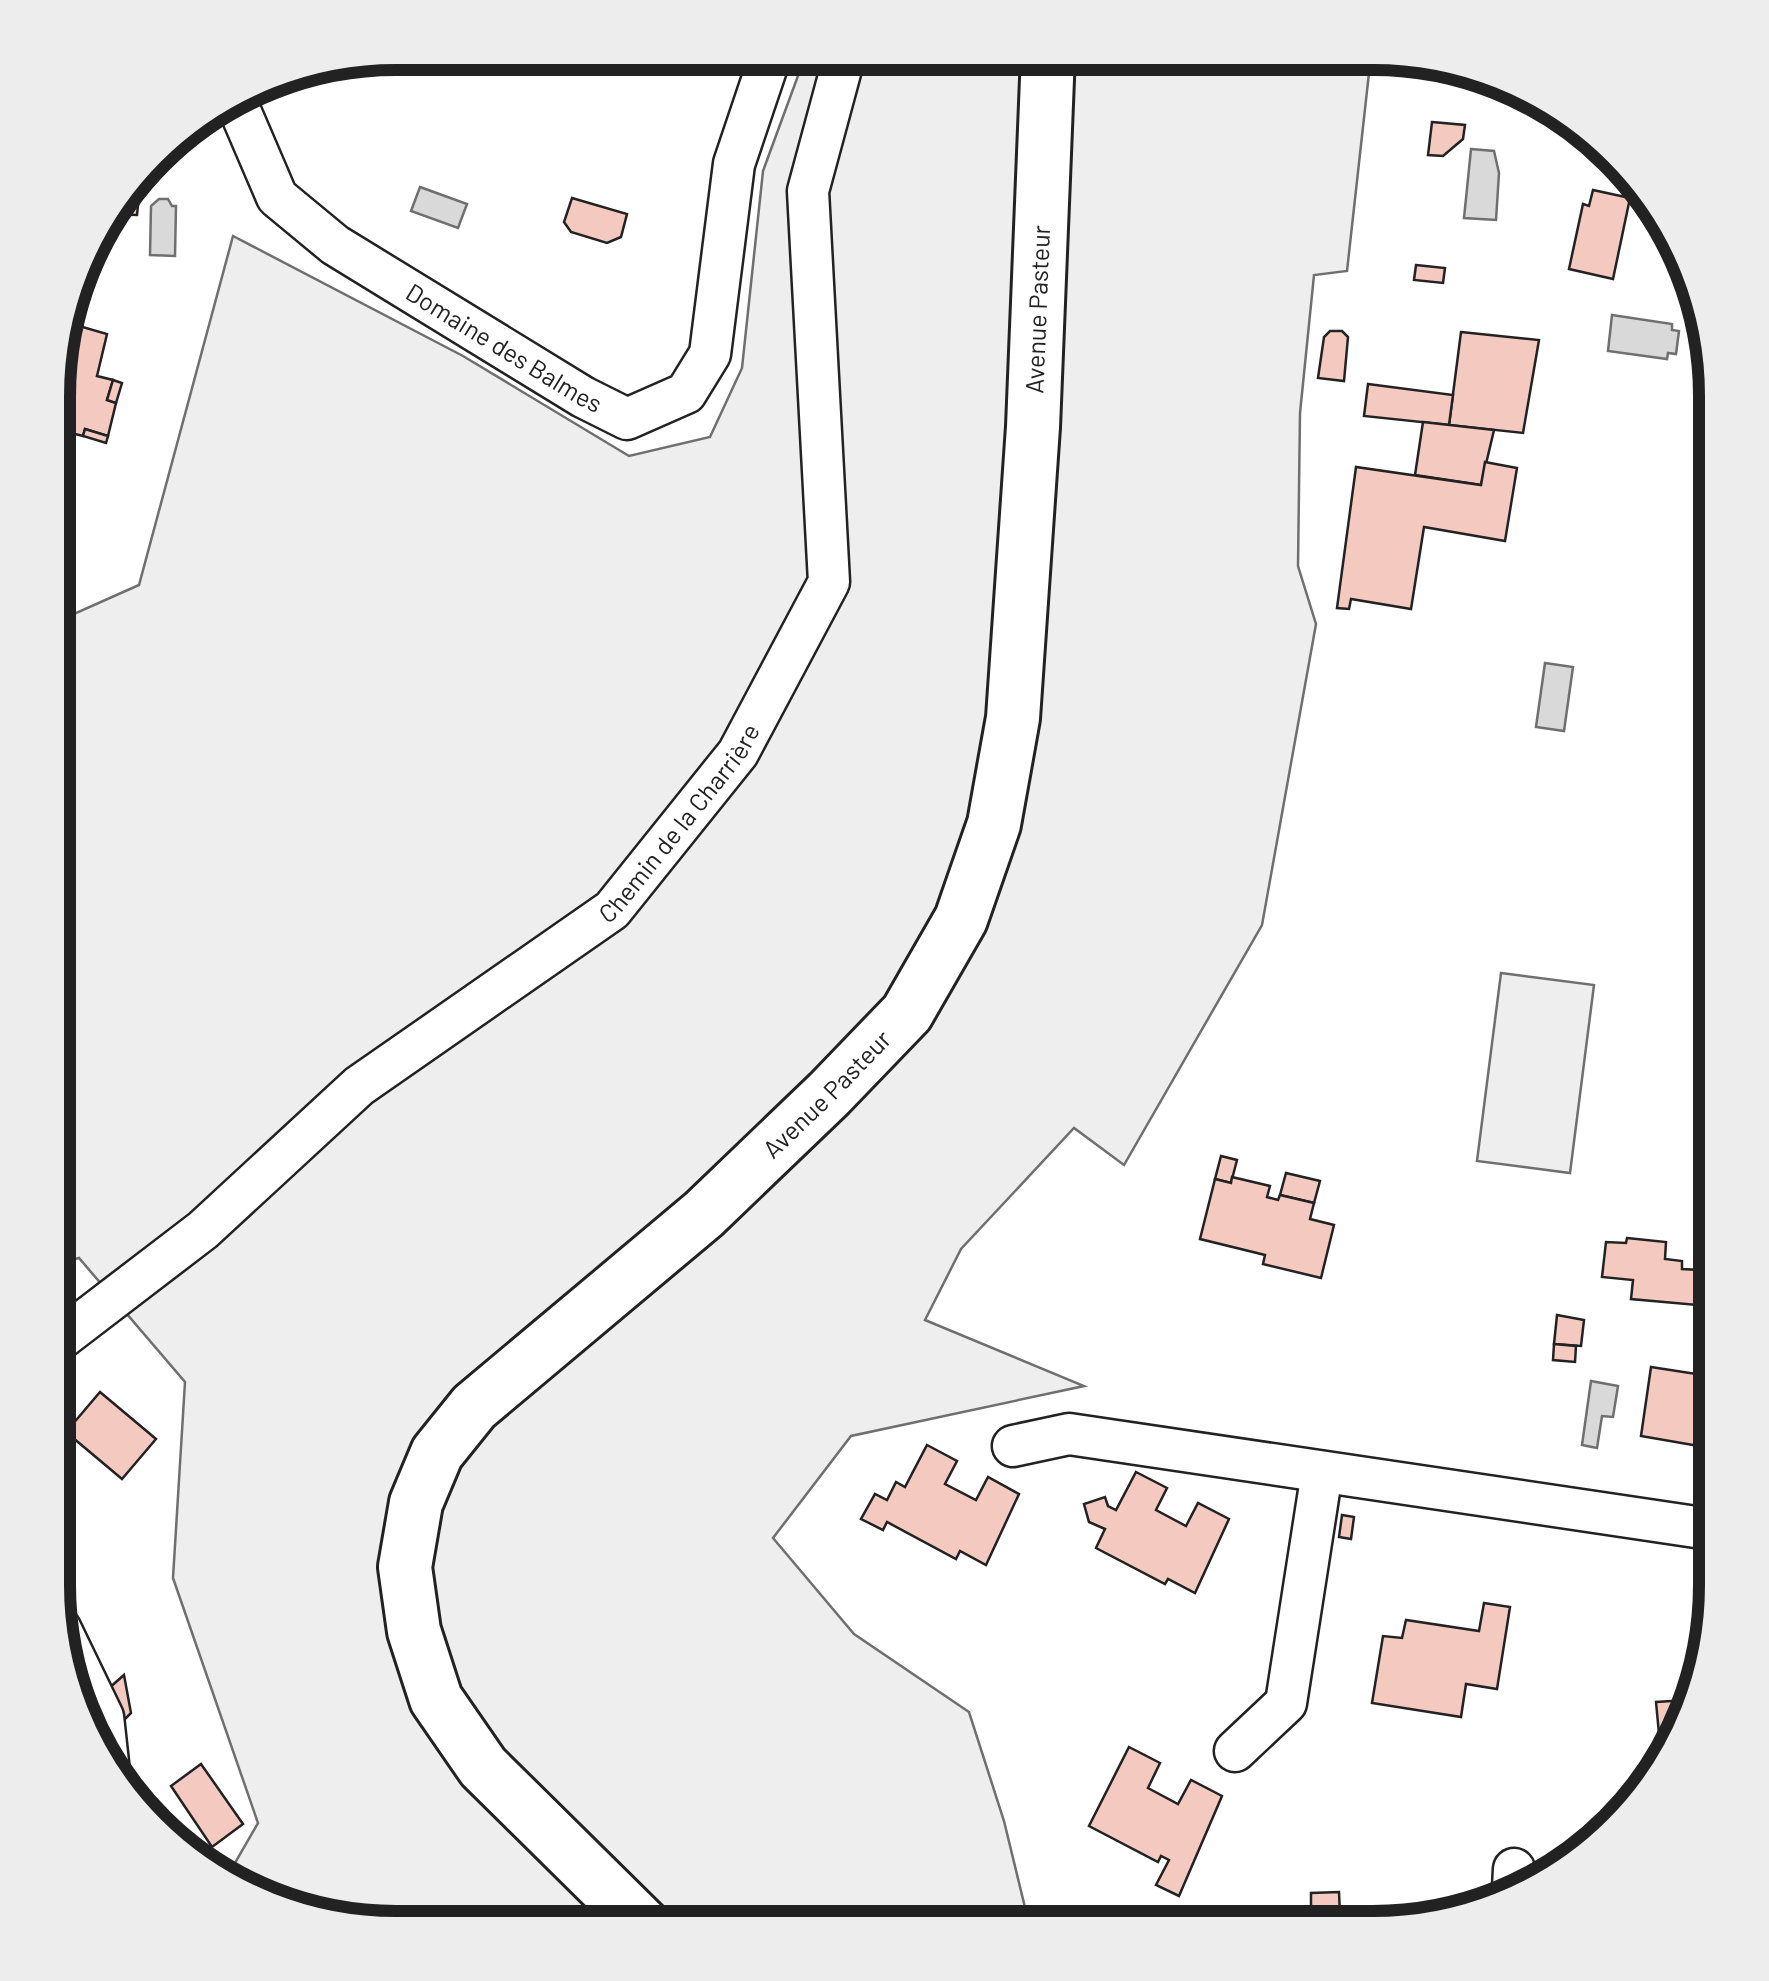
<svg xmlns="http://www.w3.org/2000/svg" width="1769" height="1981" viewBox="0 0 1769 1981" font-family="Barlow,sans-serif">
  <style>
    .green { fill: #eee; stroke: #6f6f6f; stroke-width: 2.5 }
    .water { fill: #d9d9d9; stroke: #6f6f6f; stroke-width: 2.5 }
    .building { fill: #f3c9c0; stroke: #222; stroke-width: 2.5 }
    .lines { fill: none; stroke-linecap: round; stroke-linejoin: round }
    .minor-casing { stroke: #222; stroke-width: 45 }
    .major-casing { stroke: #222; stroke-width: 58 }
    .minor { stroke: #fff; stroke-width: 40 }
    .major { stroke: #fff; stroke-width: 52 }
    .labels { text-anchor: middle; stroke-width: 8; stroke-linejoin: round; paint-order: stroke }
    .street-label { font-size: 25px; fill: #222; stroke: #fff }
    .rim { fill: none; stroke: #222; stroke-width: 12 }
  </style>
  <rect width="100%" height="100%" fill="#fff"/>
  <g class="green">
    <path d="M806,54L1371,55L1347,271L1314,275L1300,413L1298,566L1316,624L1262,925L1124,1165L1074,1128L961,1249L925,1320L1084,1386L851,1436L773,1538L854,1634L969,1712L1004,1821L1030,1928H373L224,1882L258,1823L173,1578L185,1382L79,1258L55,1264L58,621L139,585L233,236L463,356L629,456L710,437L742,368L763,171Z"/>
    <path d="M1501,973L1594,985L1570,1173L1477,1161Z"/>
  </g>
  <g class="water">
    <path d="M1471,149L1494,151L1499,173L1496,220L1464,218Z"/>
    <path d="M420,187L467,204L458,228L411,211Z"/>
    <path d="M159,199H168L172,206H176L175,256L150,255L151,206Z"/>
    <path d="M1612,315L1672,324V330L1679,331L1676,354L1668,353L1667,359L1608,351Z"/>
    <path d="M1545,663L1573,667L1564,731L1536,727Z"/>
    <path d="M1591,1381L1618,1386L1613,1417L1602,1416L1597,1448L1582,1445Z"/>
  </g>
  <g class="building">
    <path d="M601,53H675L674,62Z"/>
    <path d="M1432,122L1465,125L1463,139L1443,156L1428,155Z"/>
    <path d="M138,176V205H115Z"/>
    <path d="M1593,190L1630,198L1613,279L1569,269L1583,204L1589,206Z"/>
    <path d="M572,198L627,214L621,237L607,243L571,232L564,222Z"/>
    <path d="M115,205H138L137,215L107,214Z"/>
    <path d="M1416,265L1445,268L1443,283L1414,280Z"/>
    <path d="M62,321L107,334L97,376L113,380L107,400L116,403L108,436L85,429L83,436L59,430V329Z"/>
    <path d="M1330,331H1342L1348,337L1344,381L1318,378L1324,337Z"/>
    <path d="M1461,332L1539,340L1523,433L1449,425Z"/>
    <path d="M113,380L122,383L116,403L107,400Z"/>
    <path d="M1368,384L1453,395L1449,425L1364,416Z"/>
    <path d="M1423,422L1494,430L1481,485L1415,475Z"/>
    <path d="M85,429L108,436L106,443L83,436Z"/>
    <path d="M1485,462L1517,468L1505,541L1424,527L1411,609L1351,599L1349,609L1337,608L1356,467L1481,485Z"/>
    <path d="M1221,1156L1237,1160L1231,1183L1215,1179Z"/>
    <path d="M1286,1173L1320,1181L1314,1203L1280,1195Z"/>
    <path d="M1232,1177L1270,1186L1267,1197L1278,1200L1280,1195L1314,1203L1310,1219L1334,1225L1321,1278L1263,1264L1265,1255L1200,1239L1215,1179L1231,1183Z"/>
    <path d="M1627,1238L1666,1242L1665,1259L1682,1261V1269L1701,1270L1697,1305L1631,1299L1633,1280L1602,1277L1606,1242L1626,1243Z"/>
    <path d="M1557,1315L1584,1320L1581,1346L1554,1344Z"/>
    <path d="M1554,1344L1576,1346L1575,1362L1553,1360Z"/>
    <path d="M1651,1367L1716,1377V1449L1641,1436Z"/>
    <path d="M100,1392L156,1439L122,1479L66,1432Z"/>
    <path d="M927,1445L957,1461L945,1484L976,1500L988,1477L1019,1494L986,1565L960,1551L956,1559L887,1522L883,1530L861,1519L875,1494L887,1500L896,1482L905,1487Z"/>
    <path d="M1136,1472L1167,1488L1156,1510L1186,1526L1198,1503L1229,1519L1195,1593L1168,1579L1165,1584L1096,1548L1105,1529L1089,1522L1084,1504L1105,1497L1108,1506L1116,1510Z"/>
    <path d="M1342,1515L1354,1517L1351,1539L1339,1537Z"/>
    <path d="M1484,1603L1510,1607L1497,1689L1466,1684L1461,1717L1372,1703L1383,1636L1402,1638L1406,1620L1479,1631Z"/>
    <path d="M124,1675L131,1713L118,1726L108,1689Z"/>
    <path d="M1688,1700L1678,1733L1659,1734L1656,1702Z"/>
    <path d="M1129,1747L1160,1763L1148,1788L1178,1804L1191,1780L1222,1796L1179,1896L1156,1885L1169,1860L1161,1856L1158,1862L1089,1826Z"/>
    <path d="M201,1764L243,1824L212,1847L171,1786Z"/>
    <path d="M1339,1892L1340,1914L1388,1913V1928H1311V1893Z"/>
  </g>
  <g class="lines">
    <g class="minor-casing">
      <g id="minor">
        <path id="s1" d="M235,99L277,197L335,245L583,397L627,419L686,393L710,354L734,164L771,54"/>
        <path id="s2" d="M54,1344L203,1230L359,1086L612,910L738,753L829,582L808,191L845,54"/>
        <path d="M1013,1446L1069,1434L1716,1530"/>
        <path d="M60,1628L103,1717L109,1772"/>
        <path d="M1235,1751L1286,1703L1322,1472"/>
        <path d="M1513,1888L1514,1869"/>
      </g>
    </g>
    <g class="major-casing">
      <g id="major">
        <path id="s3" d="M646,1928L483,1767L436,1699L414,1631L405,1567L416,1503L437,1453L474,1407L704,1214L829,1094L907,1013L961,919L994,824L1013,718L1033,427L1048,54"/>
      </g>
    </g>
    <use href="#minor" class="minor"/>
    <use href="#major" class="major"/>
  </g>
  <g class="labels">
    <g class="street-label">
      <text dy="9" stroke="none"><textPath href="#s3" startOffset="1938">Avenue Pasteur</textPath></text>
      <text dy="9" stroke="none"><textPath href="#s1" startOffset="380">Domaine des Balmes</textPath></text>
      <text dy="9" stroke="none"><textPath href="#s2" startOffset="818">Chemin de la Charrière</textPath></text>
      <text dy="9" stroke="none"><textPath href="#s3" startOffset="1098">Avenue Pasteur</textPath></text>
    </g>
  </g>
  <path d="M0 0H1769V1981H0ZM396 70H1373A326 326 0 0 1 1699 396V1585A326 326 0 0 1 1373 1911H396A326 326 0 0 1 70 1585V396A326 326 0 0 1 396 70Z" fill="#ededed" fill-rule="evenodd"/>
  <path class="rim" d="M396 70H1373A326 326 0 0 1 1699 396V1585A326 326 0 0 1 1373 1911H396A326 326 0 0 1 70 1585V396A326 326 0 0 1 396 70Z"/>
</svg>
